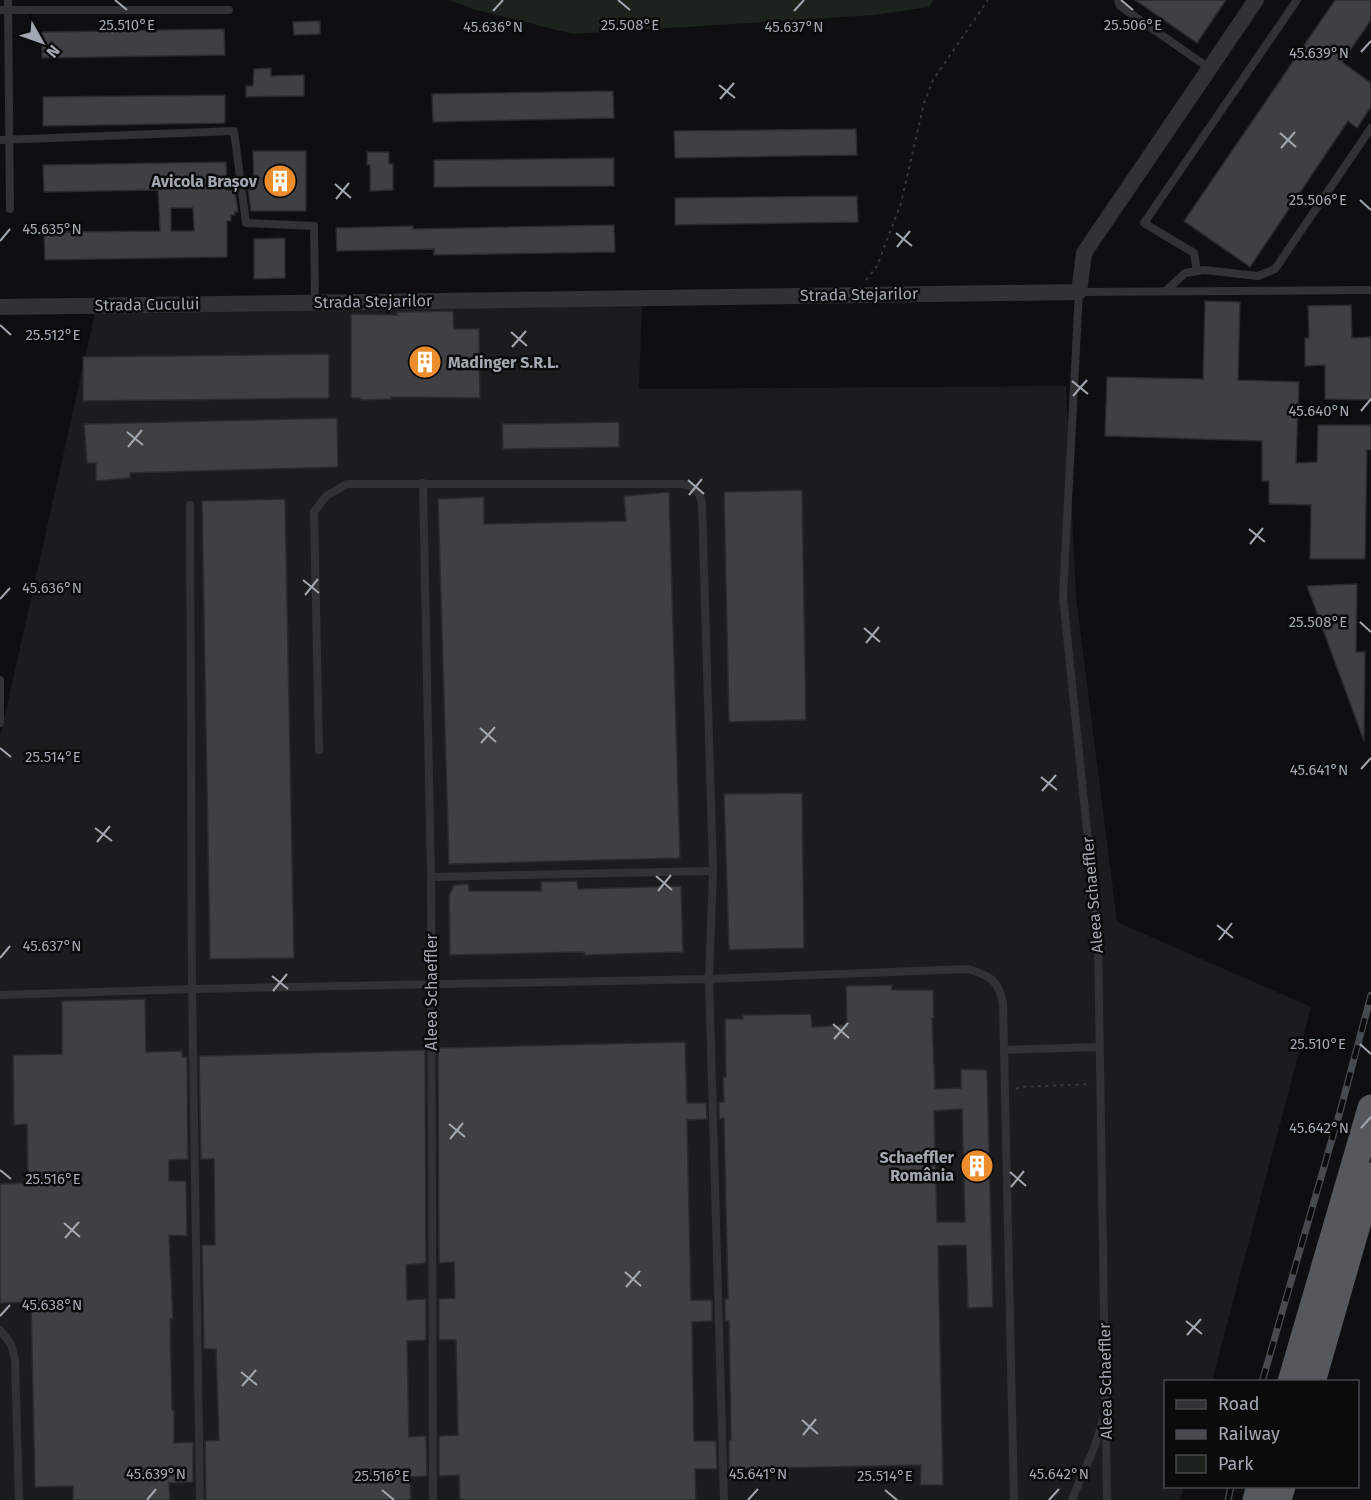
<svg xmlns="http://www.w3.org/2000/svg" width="1371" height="1500" viewBox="0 0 1371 1500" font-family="'Fira Sans',sans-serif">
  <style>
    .built { fill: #1b1c1d }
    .green { fill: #1c231c }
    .building { fill: #3e4044; stroke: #292a2d; stroke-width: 1.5; fill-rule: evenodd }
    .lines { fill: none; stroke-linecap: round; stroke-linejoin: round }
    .path { stroke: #36393c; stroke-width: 2; stroke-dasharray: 3 4.5; stroke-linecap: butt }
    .service { stroke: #303235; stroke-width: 8 }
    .minor { stroke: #303235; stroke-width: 16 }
    .trunk { stroke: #55585d; stroke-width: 27 }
    .rail-casing { stroke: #474a4e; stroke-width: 7 }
    .rail { stroke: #0a0b0b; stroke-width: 4.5; stroke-dasharray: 14; stroke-linecap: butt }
    .ticks { fill: none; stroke: #a1a8b1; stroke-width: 2 }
    .labels { text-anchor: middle; stroke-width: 5; stroke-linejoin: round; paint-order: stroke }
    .poi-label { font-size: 16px; font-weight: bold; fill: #a1a8b1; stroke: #0a0b0b; text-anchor: end }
    .street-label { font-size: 16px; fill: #a1a8b1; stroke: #0a0b0b }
    .ticks-label { font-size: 15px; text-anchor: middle; fill: #a1a8b1; stroke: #0a0b0b; stroke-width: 5; stroke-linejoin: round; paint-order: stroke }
  </style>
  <rect width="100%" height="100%" fill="#0f0f11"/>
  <path class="built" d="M642,302L639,389L1066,386L1076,597L1117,922L1311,1007L1212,1381L1166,1382V1486L1184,1487L1180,1500H0V737L95,313Z"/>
  <path class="green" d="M449,0H934L929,7L874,15L573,34L473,9Z"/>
  <g class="building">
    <path d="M1135,0H1226L1197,43Z"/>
    <path d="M1335,0H1371V20L1342,62L1371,83V107L1357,128L1348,121L1250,267L1184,221Z"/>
    <path d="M320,21V34L294,35L293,22Z"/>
    <path d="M224,29L225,55L42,58V32Z"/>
    <path d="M271,68V76L304,75V96L246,97V86H253L254,69Z"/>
    <path d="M613,91L614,118L433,122L432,94Z"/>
    <path d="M225,95V123L43,126V97Z"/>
    <path d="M856,129L857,155L675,158L674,131Z"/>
    <path d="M253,151H306V211H251L248,190L254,189Z"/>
    <path d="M367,152H389V164H393V190L370,191V165H367Z"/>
    <path d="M614,158V186L434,187V160Z"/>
    <path d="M226,162L227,190H235L238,212H235V215H231V221H227V257L45,260L44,232L160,231L158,190L44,192L43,165ZM171,208H193L194,231H171Z"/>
    <path d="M857,196L858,222L675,225V198Z"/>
    <path d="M614,225L615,252L434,255V249L337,251L336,228L413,226V229Z"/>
    <path d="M285,238V278L254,279V239Z"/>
    <path d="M1205,301L1240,302L1238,380L1299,382L1296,463L1317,462L1318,425H1371V450H1367L1365,559H1310L1311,505L1269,504V481H1262V441L1105,436L1107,377L1203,379Z"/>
    <path d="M1351,305L1352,338L1371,337V400L1325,399V365L1305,366V338H1309L1308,306Z"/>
    <path d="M453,311L454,329H479L480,398L391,397V399L360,400V398H351V314L397,315V312Z"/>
    <path d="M329,354V398L83,401V357Z"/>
    <path d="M337,418L338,467L130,473V478L96,481V463H87L84,424Z"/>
    <path d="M619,422V447L503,449L502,424Z"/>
    <path d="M802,490L806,720L729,722L724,492Z"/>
    <path d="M669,492L680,858L449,864L438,499L484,497V524L626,521L624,496Z"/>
    <path d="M285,499L294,958L210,959L202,501Z"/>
    <path d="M1357,584L1356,652H1365L1364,741L1307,586Z"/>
    <path d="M802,793L804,948L729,950L724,794Z"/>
    <path d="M577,881L578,889L681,886L683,952L584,955V952L450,955L449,896L454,885L468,884L469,891H541V882Z"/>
    <path d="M892,985V990H933L934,1018H932L935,1089L961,1088V1069L987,1070L993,1307L968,1308L966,1245L938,1246L943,1485H920L921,1465L729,1469V1440H731L729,1321H725V1299H728L724,1118L719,1119V1102H724L723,1077H726L725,1019H743V1015L811,1014L812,1027L847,1025L846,986ZM962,1109L965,1222H937L934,1111Z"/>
    <path d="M145,999L146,1052L182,1051V1057H187L188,1159L169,1160V1181H186L187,1236L169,1235L173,1319H170L172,1410H174V1443L193,1442V1482L169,1483L170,1500H73V1486L35,1487L31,1302L0,1303V1184L28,1183L27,1124L14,1125L13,1055L62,1054V1001Z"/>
    <path d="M685,1042L687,1103H706L707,1119L687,1120L691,1300H712V1321L692,1322L694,1441H716L717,1469H695L696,1500H460L459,1475L439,1476V1436L458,1435L456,1340H439V1299L455,1298L454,1262L439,1263L438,1048Z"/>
    <path d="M425,1050L426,1263L406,1265L407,1300L426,1299V1340L407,1341L409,1437L426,1436L427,1476L410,1477L411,1500H206L205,1441L219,1440L216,1349H204L202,1245H215L214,1159H201L199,1056Z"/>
  </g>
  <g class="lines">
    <g class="path">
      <path d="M866,280L877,266L901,203L924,103L933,80L988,0"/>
      <path d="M1016,1089L1020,1087L1091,1084"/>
    </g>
    <g class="service">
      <path d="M8,0L10,209"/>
      <path d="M1118,0L1120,6L1209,68"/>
      <path d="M0,10H229"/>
      <path d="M0,140L234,131L246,223L314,226L315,302"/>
      <path d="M1197,271L1194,253L1144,223L1297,0"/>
      <path d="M1166,291L1185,273L1204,270L1258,276L1275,269L1371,128"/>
      <path d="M423,483L431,877L433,1500"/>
      <path d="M190,505L192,989L200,1500"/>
      <path d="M0,680V723"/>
      <path d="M319,750L314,512L326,496L347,484H683C695,487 699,491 702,503L713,871L709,979L968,969C990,976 998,979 1003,1003L1014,1500"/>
      <path d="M431,877L713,871"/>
      <path d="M0,995L192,989L709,979L724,1500"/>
      <path d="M1004,1050L1099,1047"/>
      <path d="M0,1330L11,1344L15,1359L19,1500"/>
      <path d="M1072,1500C1082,1473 1096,1450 1102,1422"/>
      <path d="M1107,1500L1098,939L1063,596L1079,292L1371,290"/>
    </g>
    <path class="minor" d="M0,307L1079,292L1084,253L1256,0"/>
    <g class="trunk">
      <path d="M1291,1382L1371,1108"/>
      <path d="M1312,1382L1371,1176"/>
      <path d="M1256,1500L1260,1486"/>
      <path d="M1278,1500L1282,1486"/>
    </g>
    <g class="rail-casing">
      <g id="rail">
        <path d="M1262,1382L1341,1108L1371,995"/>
        <path d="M1228,1500L1231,1486"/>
      </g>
    </g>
    <use href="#rail" class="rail"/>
  </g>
  <path class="ticks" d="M115,0L127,10M618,0L630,10M1121,0L1133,10M493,11L503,0M794,11L804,0M1361,52L1371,41M719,85L735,98M720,99L734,83M1280,133L1296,147M1281,148L1295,132M335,184L351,198M336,199L349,183M1360,200L1371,210M896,233L912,246M0,241L10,229M897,247L910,231M0,325L11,335M511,332L527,346M512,347L526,331M1072,381L1088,394M1073,396L1087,380M1361,411L1371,399M127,432L143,445M128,447L142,430M688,480L704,494M689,495L702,479M1249,529L1265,542M1250,544L1263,528M303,580L319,593M305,595L318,579M0,599L10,588M1360,622L1371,632M864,628L880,642M866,643L879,627M480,728L496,742M481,743L495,727M0,748L11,757M1361,769L1371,758M1041,777L1057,790M1042,791L1056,775M95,828L112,841M97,842L110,826M656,876L672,890M658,891L671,875M1217,925L1233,938M1219,940L1232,923M0,958L10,946M272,976L288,989M273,991L287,974M833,1024L849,1038M834,1039L848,1023M1360,1044L1371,1054M449,1124L465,1137M1361,1128L1371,1117M450,1139L463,1123M0,1170L11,1179M1010,1172L1026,1186M1011,1187L1024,1171M64,1223L80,1237M65,1238L79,1222M625,1272L641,1286M626,1287L640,1271M0,1316L10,1305M1186,1321L1202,1334M1187,1335L1201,1319M241,1372L257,1385M242,1386L256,1370M802,1420L818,1434M803,1435L816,1419M382,1490L394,1500M885,1490L897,1500M147,1500L156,1489M748,1500L758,1489M1049,1500L1059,1489"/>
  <defs>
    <g id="building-disc" transform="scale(1.725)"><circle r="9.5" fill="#eb8d2d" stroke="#0a0b0b"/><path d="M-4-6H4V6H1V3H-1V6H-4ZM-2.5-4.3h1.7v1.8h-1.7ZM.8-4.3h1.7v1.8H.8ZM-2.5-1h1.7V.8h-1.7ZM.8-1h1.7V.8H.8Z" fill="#fff"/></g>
  </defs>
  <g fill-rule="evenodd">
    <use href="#building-disc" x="280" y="181"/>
    <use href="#building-disc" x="425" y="362"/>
    <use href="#building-disc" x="977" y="1166"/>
  </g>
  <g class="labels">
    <g class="poi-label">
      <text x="257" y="187">Avicola Brașov</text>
      <text x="448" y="368" text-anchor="start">Madinger S.R.L.</text>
      <text x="954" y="1163">Schaeffler<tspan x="954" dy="18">România</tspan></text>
    </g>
    <g class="street-label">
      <text transform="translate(859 294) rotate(-1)" y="6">Strada Stejarilor</text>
      <text transform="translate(373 301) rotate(-1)" y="6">Strada Stejarilor</text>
      <text transform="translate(147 304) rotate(-1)" y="6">Strada Cucului</text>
      <text transform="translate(1092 895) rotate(-95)" y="6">Aleea Schaeffler</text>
      <text transform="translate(431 992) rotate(-90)" y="6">Aleea Schaeffler</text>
      <text transform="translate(1105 1381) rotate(-91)" y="6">Aleea Schaeffler</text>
    </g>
  </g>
  <g class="ticks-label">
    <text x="127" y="30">25.510°E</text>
    <text x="630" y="30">25.508°E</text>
    <text x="1133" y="30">25.506°E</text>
    <text x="493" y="32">45.636°N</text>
    <text x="794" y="32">45.637°N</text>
    <text x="1319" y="58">45.639°N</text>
    <text x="1318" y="205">25.506°E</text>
    <text x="52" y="234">45.635°N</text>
    <text x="53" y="340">25.512°E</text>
    <text x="1319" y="416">45.640°N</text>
    <text x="52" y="593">45.636°N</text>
    <text x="1318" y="627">25.508°E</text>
    <text x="53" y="762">25.514°E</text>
    <text x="1319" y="775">45.641°N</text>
    <text x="52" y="951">45.637°N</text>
    <text x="1318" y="1049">25.510°E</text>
    <text x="1319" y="1133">45.642°N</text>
    <text x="53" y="1184">25.516°E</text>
    <text x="52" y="1310">45.638°N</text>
    <text x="156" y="1479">45.639°N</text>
    <text x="758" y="1479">45.641°N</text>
    <text x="1059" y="1479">45.642°N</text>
    <text x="382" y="1481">25.516°E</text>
    <text x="885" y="1481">25.514°E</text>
  </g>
  <rect x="1164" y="1380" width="195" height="108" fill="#0a0b0b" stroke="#464a4d" stroke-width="1.5"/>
  <rect x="1176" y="1400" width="30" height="9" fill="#303235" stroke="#464a4d" stroke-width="1.5"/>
  <text x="1218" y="1410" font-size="18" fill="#a1a8b1">Road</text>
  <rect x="1176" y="1430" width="30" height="9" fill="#474a4e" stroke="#464a4d" stroke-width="1.5"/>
  <text x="1218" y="1440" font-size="18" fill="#a1a8b1">Railway</text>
  <rect x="1176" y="1455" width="30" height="18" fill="#1c231c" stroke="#464a4d" stroke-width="1.5"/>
  <text x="1218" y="1470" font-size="18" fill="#a1a8b1">Park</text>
  <g transform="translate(42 42) rotate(130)" stroke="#0a0b0b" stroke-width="4.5" paint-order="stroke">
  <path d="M0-4.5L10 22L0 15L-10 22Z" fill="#a1a8b1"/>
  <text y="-9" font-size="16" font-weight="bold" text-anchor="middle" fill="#a1a8b1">N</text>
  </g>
</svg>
